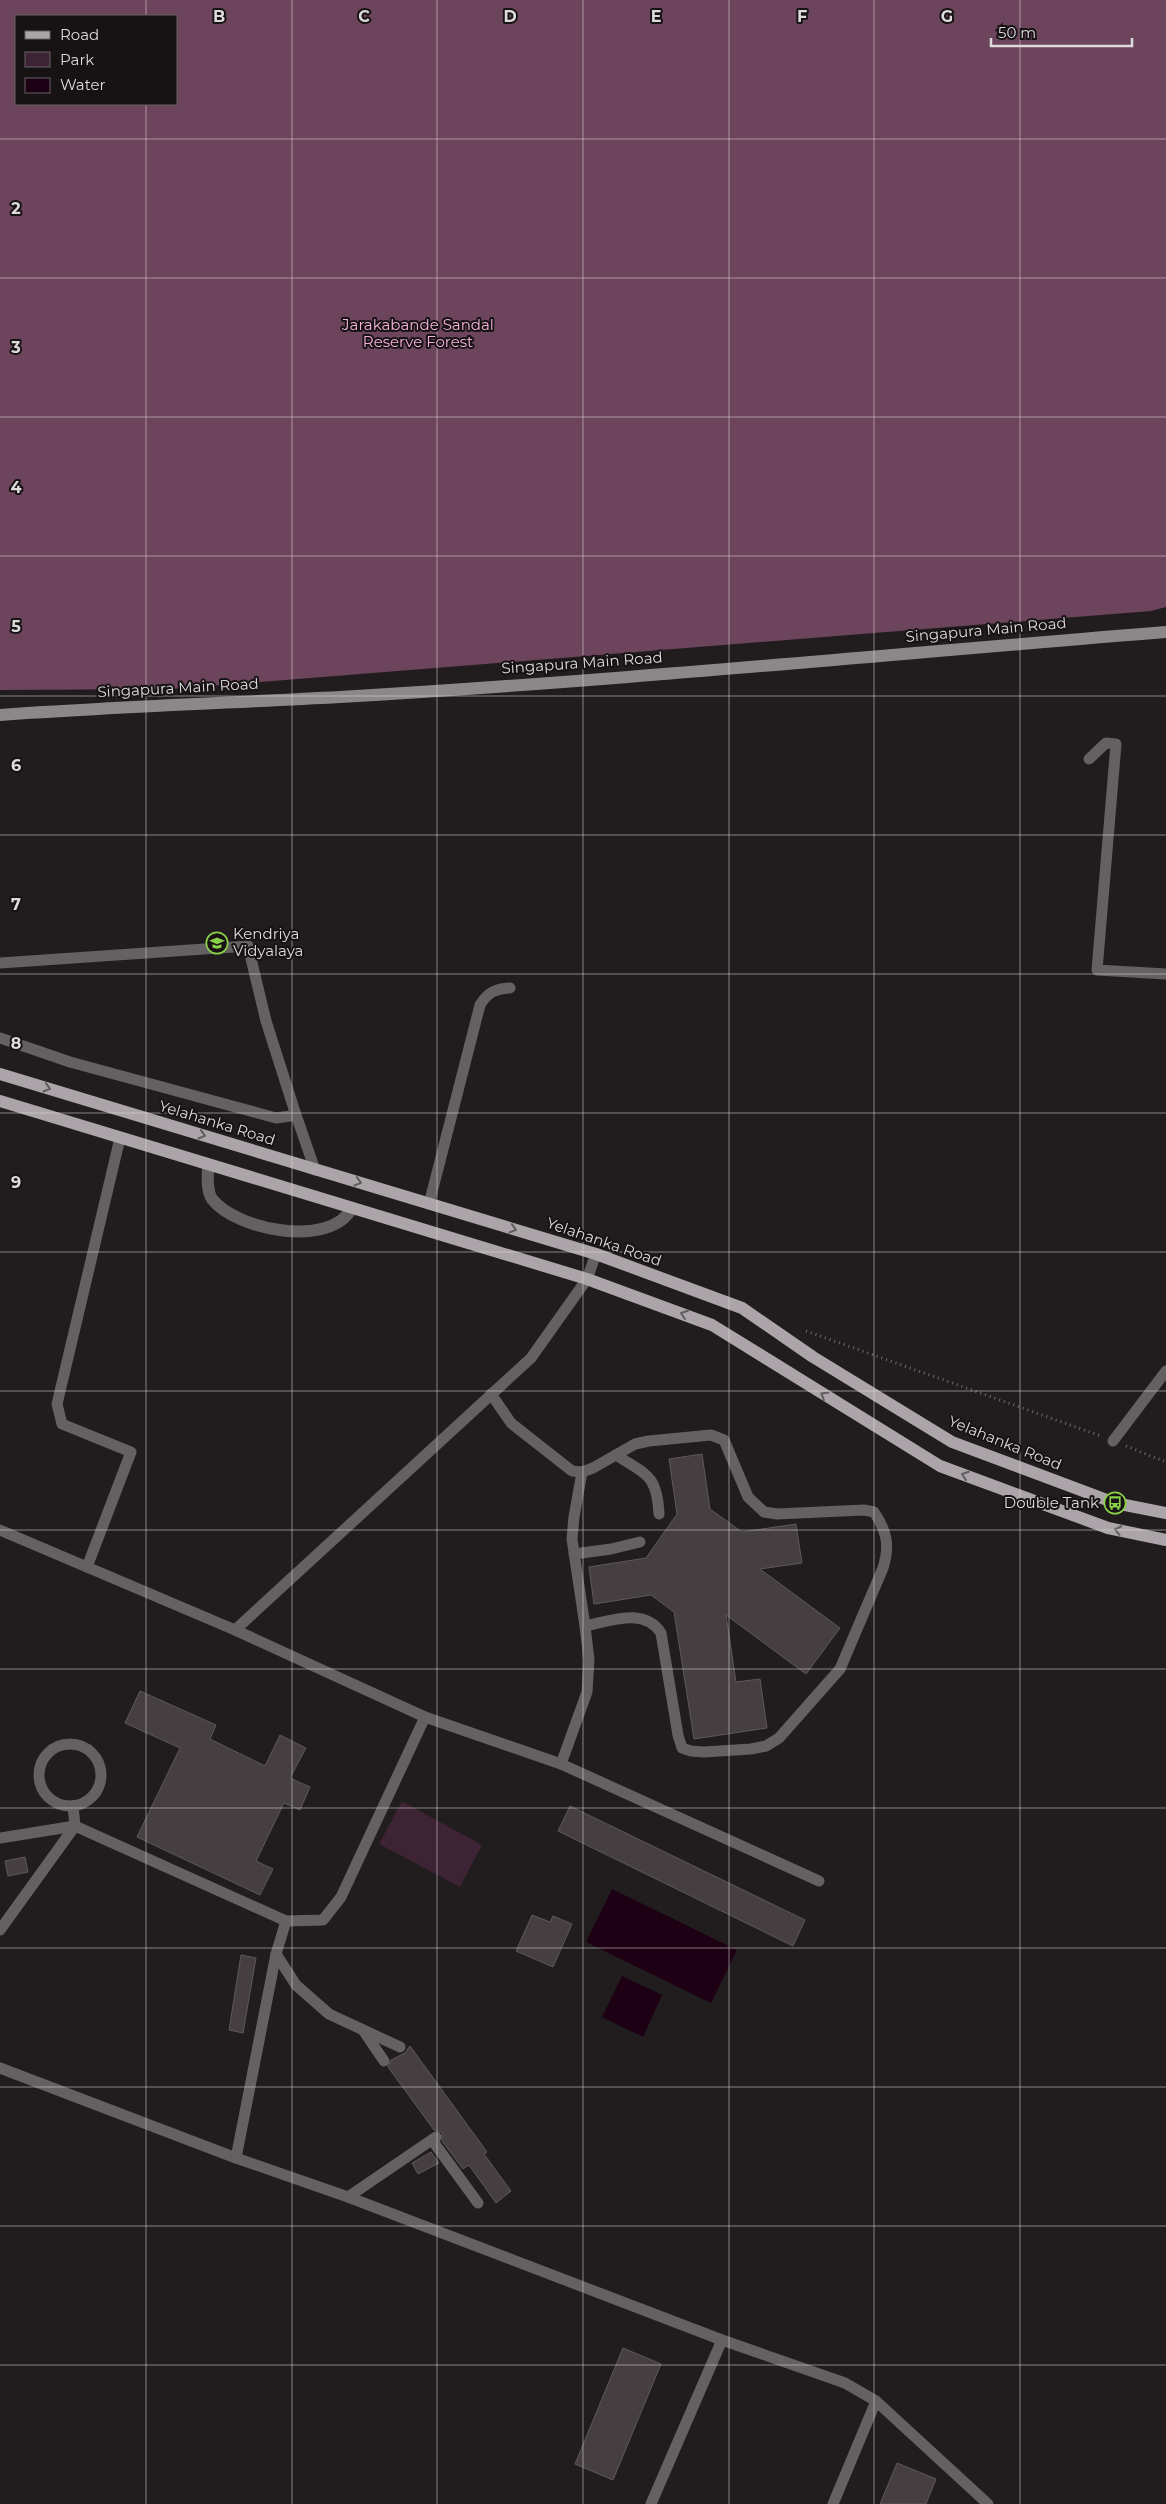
<svg xmlns="http://www.w3.org/2000/svg" width="1166" height="2504" viewBox="0 0 1166 2504" font-family="Montserrat,sans-serif">
  <style>
    .green { fill: #3d2333 }
    .forest { fill: #6c445c; fill-rule: evenodd }
    .water { fill: #1e0014 }
    .building { fill: #453f42; stroke: #5e585b }
    .lines { fill: none; stroke-linecap: round; stroke-linejoin: round }
    .path { stroke: #706b6d; stroke-width: 3; stroke-dasharray: 1 4; stroke-linecap: butt }
    .lane { stroke: #646162; stroke-width: 11 }
    .street { stroke: #646162; stroke-width: 12 }
    .secondary { stroke: #8c888a; stroke-width: 12 }
    .primary { stroke: #aba5a9; stroke-width: 12 }
    .oneway { stroke: #615c5f }
    .grid { fill: none; stroke: #dedadc; stroke-width: 1; stroke-opacity: 0.55 }
    .labels { text-anchor: middle; stroke-width: 4; stroke-linejoin: round; paint-order: stroke }
    .park-label { font-size: 15px; fill: #f7b2db; stroke: #171315 }
    .street-label { font-size: 15px; fill: #dedadc; stroke: #171315 }
    .poi-label { font-size: 15px; fill: #dedadc; stroke: #171315; text-anchor: start }
    .grid-label { font-size: 16px; text-anchor: middle; font-weight: bold; fill: #dedadc; stroke: #171315; stroke-width: 4; stroke-linejoin: round; paint-order: stroke }
  </style>
  <rect width="100%" height="100%" fill="#211c1e"/>
  <path class="green" d="M402,1801L482,1845L460,1887L379,1844Z"/>
  <path class="forest" d="M0,0H1166V607L1151,611L171,689L0,690ZM16,16H176V104H16Z"/>
  <g class="water">
    <path d="M612,1889L737,1950L711,2003L586,1942Z"/>
    <path d="M622,1976L662,1995L643,2037L602,2017Z"/>
  </g>
  <g class="building">
    <path d="M702,1454L710,1509L742,1532L796,1524L802,1563L760,1569L840,1628L806,1674L726,1615L736,1682L760,1679L767,1728L694,1739L674,1612L651,1595L594,1604L589,1567L646,1558L677,1514L669,1459Z"/>
    <path d="M140,1691L216,1725L210,1739L265,1766L280,1735L306,1748L290,1778L310,1787L300,1810L284,1803L256,1861L273,1869L260,1895L137,1837L180,1748L125,1723Z"/>
    <path d="M570,1806L805,1920L793,1946L558,1831Z"/>
    <path d="M25,1857L28,1872L8,1876L5,1861Z"/>
    <path d="M532,1915L550,1922L553,1916L572,1924L553,1967L516,1951Z"/>
    <path d="M241,1955L256,1958L243,2033L229,2030Z"/>
    <path d="M410,2046L487,2152L484,2154L511,2191L496,2203L469,2165L463,2169L442,2141V2132L434,2130L388,2067L391,2060L405,2053Z"/>
    <path d="M431,2152L439,2163L418,2174L412,2163Z"/>
    <path d="M623,2348L661,2364L613,2480L575,2464Z"/>
    <path d="M897,2463L936,2479L926,2504H880Z"/>
  </g>
  <g class="lines">
    <g class="path">
      <path d="M806,1331L1101,1436"/>
      <path d="M1126,1446L1166,1462"/>
    </g>
    <g class="lane">
      <path d="M1089,759L1106,743L1116,744L1097,970L1166,974"/>
      <path d="M0,963L248,946L266,1021L295,1112L290,1116L276,1118L70,1062L0,1038"/>
      <path d="M295,1112L315,1170"/>
      <path d="M429,1204L480,1005C488,992 495,989 510,988"/>
      <path d="M491,1394L511,1423L572,1471L582,1472L593,1468L635,1444L649,1441L711,1435L724,1440L748,1497L764,1512L777,1514L864,1510L874,1512C887,1531 890,1546 883,1568L840,1669L779,1738L766,1746L751,1749L704,1752L691,1751L682,1748L678,1735L661,1633C644,1607 611,1621 585,1626L589,1660L587,1692L561,1764"/>
      <path d="M1113,1441L1166,1371"/>
      <path d="M616,1455C647,1475 657,1475 659,1514"/>
      <path d="M582,1472L574,1517L572,1539L585,1626"/>
      <path d="M0,1530L235,1630L425,1717L561,1764L819,1881"/>
      <path d="M574,1554L611,1549L640,1542"/>
      <path d="M87,1567L131,1452L62,1424L57,1404L120,1138"/>
      <path d="M235,1630L531,1358L587,1279L596,1254"/>
      <circle cx="70" cy="1775" r="31"/>
      <path d="M0,1838L75,1826L286,1921L323,1920L341,1897L425,1717"/>
      <path d="M0,1930L75,1826L73,1806"/>
      <path d="M276,1954L296,1985L329,2014L400,2047"/>
      <path d="M363,2030L384,2061"/>
      <path d="M0,2068L236,2158L348,2197L722,2340L845,2383L876,2401L988,2504"/>
      <path d="M432,2140L478,2203"/>
      <path d="M236,2158L276,1954L286,1921"/>
      <path d="M348,2197L436,2137"/>
      <path d="M651,2504L722,2340"/>
      <path d="M833,2504L876,2401"/>
    </g>
    <path class="street" d="M208,1165C208,1175 206,1190 212,1199C236,1230 330,1249 352,1208"/>
    <path class="secondary" d="M0,715C113,707 227,703 340,697C616,681 891,654 1166,632"/>
    <g class="primary">
      <path d="M0,1074L596,1254L742,1308L813,1357L952,1442L1115,1503L1166,1513"/>
      <path d="M0,1101L587,1279L712,1325L940,1466L1108,1528L1166,1540"/>
    </g>
  </g>
  <defs><path id="oneway-chevron" d="M-2-3.5L2.5 0L-2 3.5" fill="none" stroke-width="1.6" stroke-linecap="round" stroke-linejoin="round" transform="scale(1.25)"/></defs>
  <g class="oneway">
    <use href="#oneway-chevron" transform="translate(47 1088) rotate(17)"/>
    <use href="#oneway-chevron" transform="translate(202 1135) rotate(17)"/>
    <use href="#oneway-chevron" transform="translate(358 1182) rotate(17)"/>
    <use href="#oneway-chevron" transform="translate(513 1229) rotate(17)"/>
    <use href="#oneway-chevron" transform="translate(684 1314) rotate(-160)"/>
    <use href="#oneway-chevron" transform="translate(824 1395) rotate(-149)"/>
    <use href="#oneway-chevron" transform="translate(965 1475) rotate(-160)"/>
    <use href="#oneway-chevron" transform="translate(1118 1530) rotate(-168)"/>
  </g>
  <path class="grid" d="M146,0V16M292,0V2504M437,0V2504M583,0V2504M729,0V2504M874,0V2504M1020,0V2504M146,104V2504M0,139H1166M0,278H1166M0,417H1166M0,556H1166M0,696H1166M0,835H1166M0,974H1166M0,1113H1166M0,1252H1166M0,1391H1166M0,1530H1166M0,1669H1166M0,1808H1166M0,1948H1166M0,2087H1166M0,2226H1166M0,2365H1166"/>
  <defs>
    <g id="school-ring" transform="scale(1.125)"><circle r="9.5" fill="#171315" stroke="#89cf48" stroke-width="1.5"/><path d="M0-5L7-2L0 1L-7-2ZM-4 1L0 2.5L4 1V4Q0 6-4 4Z" fill="#89cf48"/></g>
    <g id="bus-ring" transform="scale(1.125)"><circle r="9.5" fill="#171315" stroke="#89cf48" stroke-width="1.5"/><path d="M-5-6H5V4H4V6H2V4H-2V6H-4V4H-5ZM-3.5-4V0h7V-4ZM-3.5 1.2v1.5H-2V1.2ZM2 1.2v1.5H3.5V1.2Z" fill="#89cf48"/></g>
  </defs>
  <g fill-rule="evenodd">
    <use href="#school-ring" x="217" y="943"/>
    <use href="#bus-ring" x="1115" y="1503"/>
  </g>
  <g class="labels">
    <g class="park-label">
      <text x="418" y="330">Jarakabande Sandal<tspan x="418" dy="17">Reserve Forest</tspan></text>
    </g>
    <g class="street-label">
      <text transform="translate(986 630) rotate(-5)" y="5">Singapura Main Road</text>
      <text transform="translate(582 663) rotate(-4)" y="5">Singapura Main Road</text>
      <text transform="translate(178 688) rotate(-3)" y="5">Singapura Main Road</text>
      <text transform="translate(217 1123) rotate(17)" y="5">Yelahanka Road</text>
      <text transform="translate(604 1242) rotate(19)" y="5">Yelahanka Road</text>
      <text transform="translate(1005 1443) rotate(22)" y="5">Yelahanka Road</text>
    </g>
    <g class="poi-label">
      <text x="233" y="939">Kendriya<tspan x="233" dy="17">Vidyalaya</tspan></text>
      <text x="1099" y="1508" text-anchor="end">Double Tank</text>
    </g>
  </g>
  <g class="grid-label">
    <text x="219" y="22">B</text>
    <text x="364" y="22">C</text>
    <text x="510" y="22">D</text>
    <text x="656" y="22">E</text>
    <text x="802" y="22">F</text>
    <text x="947" y="22">G</text>
    <text x="16" y="214">2</text>
    <text x="16" y="353">3</text>
    <text x="16" y="493">4</text>
    <text x="16" y="632">5</text>
    <text x="16" y="771">6</text>
    <text x="16" y="910">7</text>
    <text x="16" y="1049">8</text>
    <text x="16" y="1188">9</text>
  </g>
  <rect x="15" y="15" width="162" height="90" fill="#171315" stroke="#676365"/>
  <rect x="25" y="31" width="25" height="8" fill="#aba5a9" stroke="#676365"/>
  <text x="60" y="40" font-size="15" fill="#dedadc">Road</text>
  <rect x="25" y="52" width="25" height="15" fill="#3d2333" stroke="#676365"/>
  <text x="60" y="65" font-size="15" fill="#dedadc">Park</text>
  <rect x="25" y="78" width="25" height="15" fill="#1e0014" stroke="#676365"/>
  <text x="60" y="90" font-size="15" fill="#dedadc">Water</text>
  <path d="M991 38v8h141v-8" fill="none" stroke="#dedadc" stroke-width="2.5"/>
  <text x="998" y="38" font-size="15" fill="#dedadc" stroke="#171315" stroke-width="4" paint-order="stroke">50 m</text>
</svg>
